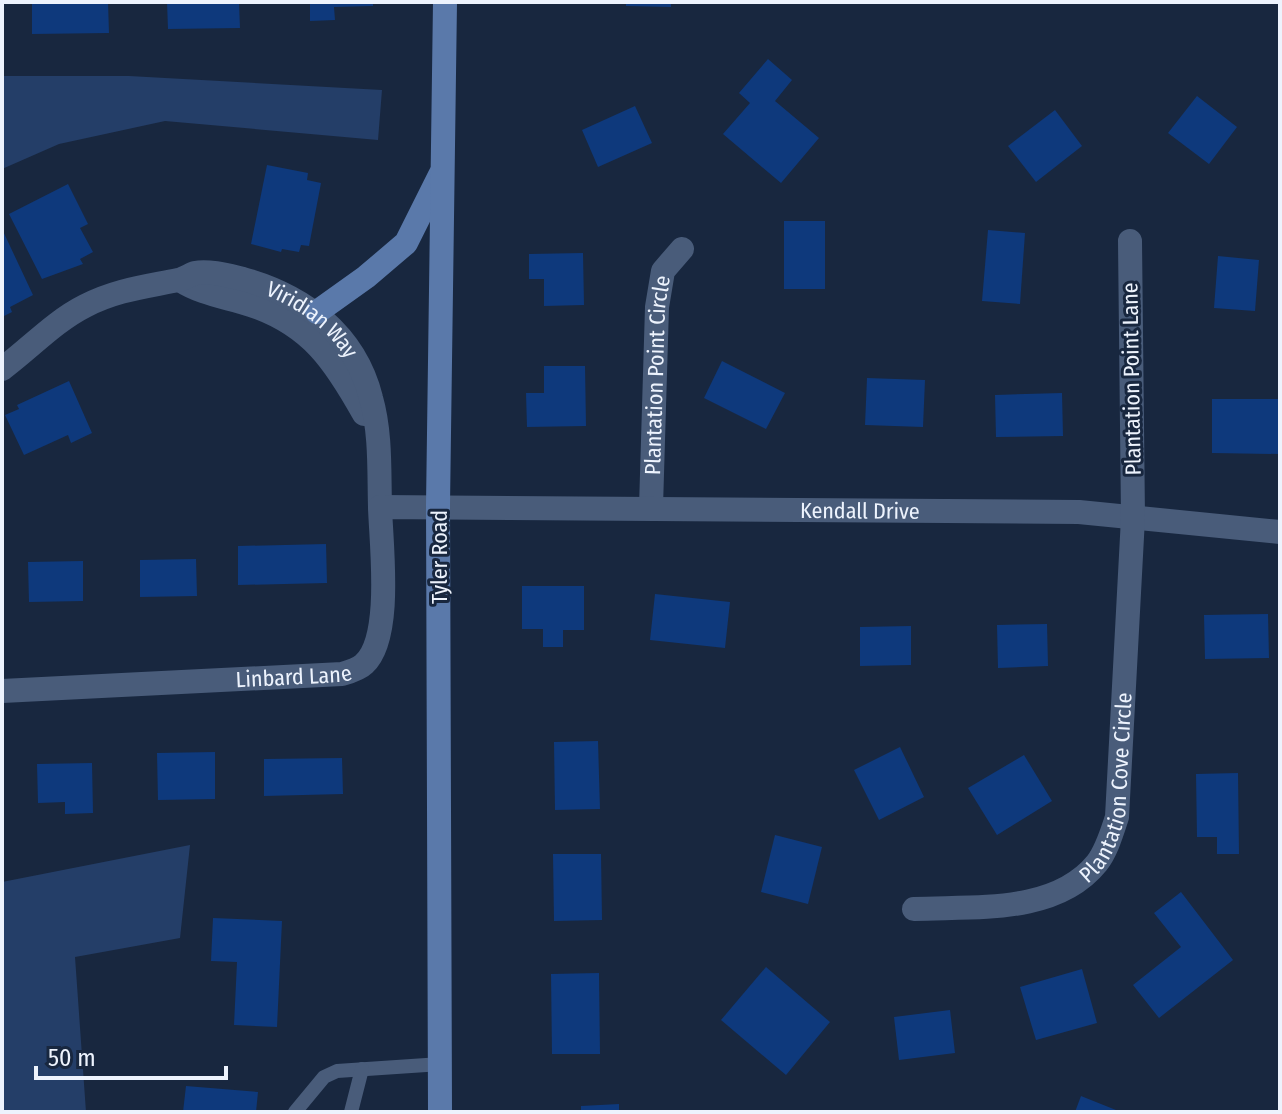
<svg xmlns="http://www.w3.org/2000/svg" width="1282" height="1114" viewBox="0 0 1282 1114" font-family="'Fira Sans Condensed',sans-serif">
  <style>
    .green { fill: #243e68 }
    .building { fill: #0e397c }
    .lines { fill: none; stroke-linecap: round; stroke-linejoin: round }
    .lane { stroke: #495c7a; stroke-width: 14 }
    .street { stroke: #495c7a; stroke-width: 24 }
    .secondary { stroke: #5a79aa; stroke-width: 24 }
    .labels { text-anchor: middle; stroke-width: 6; stroke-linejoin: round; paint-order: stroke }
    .street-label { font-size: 22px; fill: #edf3fd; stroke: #18273f }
  </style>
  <rect width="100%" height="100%" fill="#18273f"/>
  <g class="green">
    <path d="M2,76H129L382,90L378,140L165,121L59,144L2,169Z"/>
    <path d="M190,845L180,938L75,957L86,1112H2V882Z"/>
  </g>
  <g class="building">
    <path d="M32,2H108L109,33L32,34Z"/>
    <path d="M167,2H239L240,28L168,29Z"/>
    <path d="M310,2H373V6L334,7L335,20L310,21Z"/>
    <path d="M626,2H671V7L626,6Z"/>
    <path d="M768,59L792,80L775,101L819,138L781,183L723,134L750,103L739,93Z"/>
    <path d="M1197,96L1237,127L1209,164L1168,133Z"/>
    <path d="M635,106L652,143L598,167L582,130Z"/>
    <path d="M1055,110L1082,146L1036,182L1008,146Z"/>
    <path d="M267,165L308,173L307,180L321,183L309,246L301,245L299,252L282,249L281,252L251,244Z"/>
    <path d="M68,184L88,224L80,228L93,252L80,259L83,264L42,279L9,214Z"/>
    <rect x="784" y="221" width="41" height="68"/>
    <path d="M2,229L33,295L10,307L12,312L2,317Z"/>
    <path d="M988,230L1025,233L1020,304L982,301Z"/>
    <path d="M583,253L584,305L544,306V279H529V254Z"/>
    <path d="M1218,256L1259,260L1255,311L1214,308Z"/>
    <path d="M722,361L785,393L766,429L704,398Z"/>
    <path d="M544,366H585L586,426L527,427L526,393H544Z"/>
    <path d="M867,378L925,380L923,427L865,425Z"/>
    <path d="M69,381L92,433L71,443L68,435L24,455L5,415L19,409L17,405Z"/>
    <path d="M1062,393L1063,436L996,437L995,395Z"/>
    <path d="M1212,399H1280V454L1212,453Z"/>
    <path d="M326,544L327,583L238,585V546Z"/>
    <path d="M196,559L197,596L140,597V560Z"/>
    <path d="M83,561V601L29,602L28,562Z"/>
    <path d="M522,586H584V630H563V647H543V629H522Z"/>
    <path d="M655,594L730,602L725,648L650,640Z"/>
    <path d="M1268,614L1269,658L1205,659L1204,615Z"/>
    <path d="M1047,624L1048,666L998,668L997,625Z"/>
    <path d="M911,626V665L860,666V627Z"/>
    <path d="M598,741L600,809L555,810L554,742Z"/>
    <path d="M900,747L924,797L879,820L854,770Z"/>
    <path d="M215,752V799L158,800L157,753Z"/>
    <path d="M1024,755L1052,801L997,835L968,788Z"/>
    <path d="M342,758L343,794L264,796V759Z"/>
    <path d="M92,763L93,813L65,814V802L38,803L37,764Z"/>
    <path d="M1238,773L1239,854H1217V837H1197L1196,774Z"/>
    <path d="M775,835L822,847L808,904L761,892Z"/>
    <path d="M553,854H601L602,920L554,921Z"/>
    <path d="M1181,892L1233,960L1159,1018L1133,985L1181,947L1154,913Z"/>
    <path d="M213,918L282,921L277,1027L234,1025L237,962L211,961Z"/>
    <path d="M766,967L830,1022L786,1075L721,1020Z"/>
    <path d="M1082,969L1097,1023L1036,1040L1020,987Z"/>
    <path d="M599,973L600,1054H552L551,974Z"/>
    <path d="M950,1010L955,1053L899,1060L894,1017Z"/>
    <path d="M186,1086L258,1092L256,1112H183Z"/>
    <path d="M1081,1096L1121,1112H1075Z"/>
    <path d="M619,1104V1112H581V1106Z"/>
  </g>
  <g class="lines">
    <g class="lane">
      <path d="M295,1112L324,1077L337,1071L441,1064"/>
      <path d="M351,1112L362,1069"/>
    </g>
    <g class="street">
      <path d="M180,280C201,294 227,297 251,305C311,325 335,362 364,414"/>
      <path id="s1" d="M2,369C29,349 55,321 85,306C116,290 144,287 178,280C184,279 189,275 195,273C209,270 230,276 243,279C304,296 355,334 371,398C381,433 379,471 380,507"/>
      <path id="s2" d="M651,507L657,307L663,271L682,249"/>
      <path id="s3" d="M2,691L342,674C349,672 359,669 364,664C393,638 381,544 380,507L1079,512L1280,532"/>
      <path id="s4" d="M914,909C973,906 1055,915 1097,863C1107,850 1112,832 1117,817L1133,518L1130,241"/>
    </g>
    <g class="secondary">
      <path d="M317,312L366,277L406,243L440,175"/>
      <path d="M440,1112L438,505L445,2"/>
    </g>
  </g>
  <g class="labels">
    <g class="street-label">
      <text dy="8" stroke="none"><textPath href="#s1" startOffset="350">Viridian Way</textPath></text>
      <text dy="8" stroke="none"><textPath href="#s2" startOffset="132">Plantation Point Circle</textPath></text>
      <text transform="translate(1131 379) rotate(-91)" y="8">Plantation Point Lane</text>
      <text dy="8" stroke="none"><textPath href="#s3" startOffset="1006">Kendall Drive</textPath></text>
      <text transform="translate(439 557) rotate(-90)" y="8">Tyler Road</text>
      <text dy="8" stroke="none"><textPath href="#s3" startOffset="292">Linbard Lane</textPath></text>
      <text dy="8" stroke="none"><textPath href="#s4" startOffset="272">Plantation Cove Circle</textPath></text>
    </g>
  </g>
  <rect width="1282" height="1114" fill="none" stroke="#edf3fd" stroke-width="8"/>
  <path d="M36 1066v12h190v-12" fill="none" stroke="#edf3fd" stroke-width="4"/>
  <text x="48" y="1066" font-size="24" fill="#edf3fd" stroke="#18273f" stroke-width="6" paint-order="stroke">50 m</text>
</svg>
